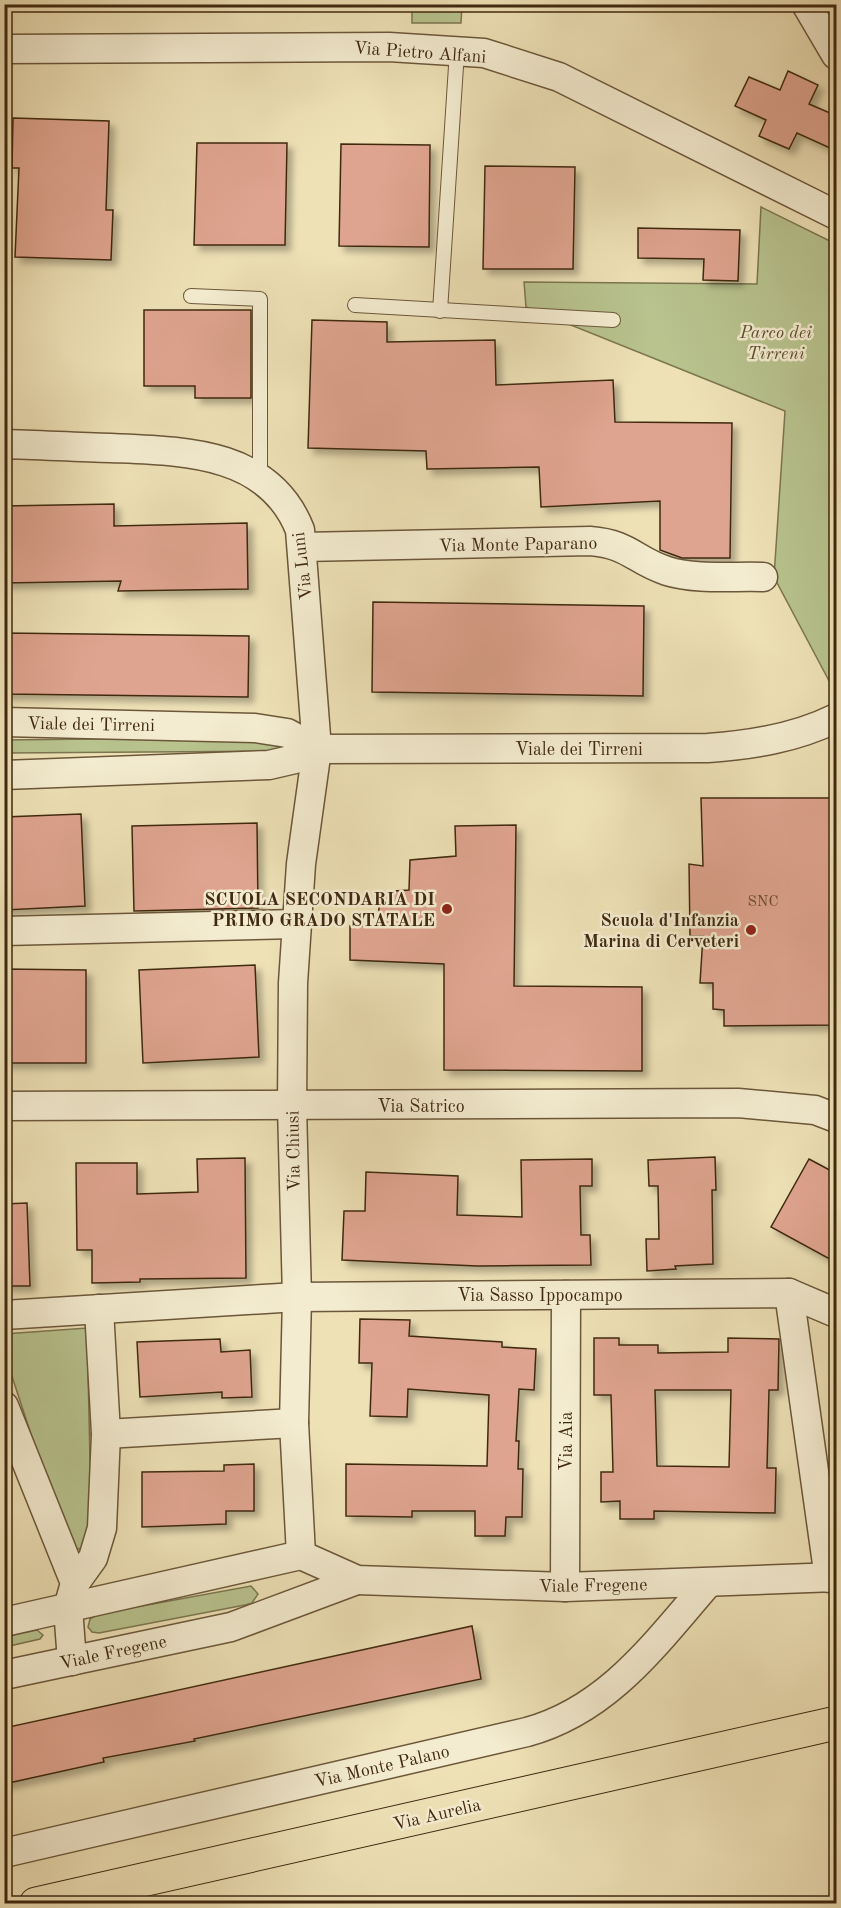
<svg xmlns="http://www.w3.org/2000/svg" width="841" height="1908" viewBox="0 0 841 1908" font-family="'Old Standard TT',serif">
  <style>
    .green { fill: #b8c38e; stroke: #7c7650; stroke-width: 1.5 }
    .building { fill: #dfa48f; stroke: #402911; stroke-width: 1.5; fill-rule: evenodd; filter: url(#shadow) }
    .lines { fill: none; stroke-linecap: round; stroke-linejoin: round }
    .lane-casing { stroke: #6c573a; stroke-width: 16 }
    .street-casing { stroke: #6c573a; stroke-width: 31 }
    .primary-casing { stroke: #402911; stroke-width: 35 }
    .lane { stroke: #f4ecd0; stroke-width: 14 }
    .street { stroke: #f4ecd0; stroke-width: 28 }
    .primary { stroke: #eee1b6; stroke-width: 33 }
    .poi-dot { fill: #8f2418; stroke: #f4ecd0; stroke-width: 2 }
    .labels { text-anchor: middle; stroke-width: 5; stroke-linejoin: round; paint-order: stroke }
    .number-label { font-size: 15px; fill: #684830 }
    .street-label { font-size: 18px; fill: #402911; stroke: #f4ecd0 }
    .park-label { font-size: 18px; font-style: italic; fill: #5e5030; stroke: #f4ecd0 }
    .poi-label { font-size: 18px; font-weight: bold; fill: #402911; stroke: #f4ecd0; text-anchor: end }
  </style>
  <defs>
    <filter id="shadow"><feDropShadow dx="5.5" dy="5.5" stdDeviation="3" flood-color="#0004"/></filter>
  </defs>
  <rect width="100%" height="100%" fill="#eee1b6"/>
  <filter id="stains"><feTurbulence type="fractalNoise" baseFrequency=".00333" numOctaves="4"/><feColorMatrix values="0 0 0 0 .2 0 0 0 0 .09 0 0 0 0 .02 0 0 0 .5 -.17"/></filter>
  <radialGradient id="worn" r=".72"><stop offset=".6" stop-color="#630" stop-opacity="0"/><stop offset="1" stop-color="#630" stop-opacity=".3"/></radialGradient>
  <g class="green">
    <path d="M412,5H462L461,23H412Z"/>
    <path d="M761,207L836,244V694L774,577L785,411L526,307L524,282L757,284Z"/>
    <path d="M278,737L284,744L278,751L5,753L4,740Z"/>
    <path d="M87,1328L92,1547L69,1550L5,1355L4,1334Z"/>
    <path d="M251,1586L258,1594L252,1603L245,1605L99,1633L92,1632L88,1627L90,1619L98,1614Z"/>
    <path d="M37,1630L43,1635L40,1639L5,1647V1637Z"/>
  </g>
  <g class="building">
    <path d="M788,71L818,85L809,104L837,116V133L830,148L797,133L789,149L759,136L766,120L735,106L749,77L780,90Z"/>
    <path d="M13,118L109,121L106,210H113L111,260L15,257L19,168H12Z"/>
    <path d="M197,143H287L285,245H194Z"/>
    <path d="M341,144L430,145L429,247L339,246Z"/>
    <path d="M485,166L575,167L573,269H483Z"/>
    <path d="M638,228L740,230L738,281L703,280L704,259L638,258Z"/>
    <path d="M144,310H251V398H195V386H144Z"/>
    <path d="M312,320L387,322V342L495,340L496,385L613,380L615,422L732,423L730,558H682L660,550V501L541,507L539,467L427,469L426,451L308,448Z"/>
    <path d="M114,504V526L247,523L248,589L118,591L121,581L4,583V506Z"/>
    <path d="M373,602L644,606L643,696L372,692Z"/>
    <path d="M4,633L249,636L248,697L4,694Z"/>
    <path d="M701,798H837V1025L724,1026V1010L713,1009V983H700L703,936H690L689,864L703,866Z"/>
    <path d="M81,814L85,906L4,910V817Z"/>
    <path d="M257,823L258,908L134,911L132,826Z"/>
    <path d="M516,825L514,986L642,987V1071L444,1070V964L350,960V926L378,925L380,892L409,890L410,860L456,856L455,826Z"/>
    <path d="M255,965L259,1057L143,1063L139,970Z"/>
    <path d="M4,969L86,970V1063H4Z"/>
    <path d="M715,1157L716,1190H712L713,1264L675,1266L676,1269L647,1271L646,1239H659L658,1186H649L648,1160Z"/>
    <path d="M245,1158L246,1278L140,1279V1282L92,1283V1250H77L76,1163H137V1194L198,1192L197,1159Z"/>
    <path d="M592,1159V1186H580L581,1235H590L591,1265L477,1266L342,1260L344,1211H365L366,1172L458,1176L457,1215L522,1217L521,1160Z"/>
    <path d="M809,1159L837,1174V1263L771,1227Z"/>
    <path d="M27,1203L30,1286H4V1204Z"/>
    <path d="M360,1319L410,1320L409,1336L502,1342V1347L536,1349L534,1390L519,1389L516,1441H519L518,1469H523L522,1517H506L505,1536H475V1511H412V1517L346,1516V1464L487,1466L489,1395L408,1389L407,1417L370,1416L372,1363H359Z"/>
    <path d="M594,1338H619V1345H658V1353L728,1352V1338L779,1339L778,1390H769L767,1468H776L775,1513L654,1511V1519H620V1501L601,1502V1472H613L611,1395H594ZM655,1390H731L729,1467L657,1466Z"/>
    <path d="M220,1339L221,1352L250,1350L252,1397L222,1398V1392L140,1397L137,1342Z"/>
    <path d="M254,1464V1511H226V1524L142,1527V1472L224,1471V1465Z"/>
    <path d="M472,1626L481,1679L194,1739L195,1741L103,1758L104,1762L4,1784V1728Z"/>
  </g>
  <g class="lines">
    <g class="lane-casing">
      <g id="lane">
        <path d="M191,296L260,299V478"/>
        <path d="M355,305L613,320"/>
        <path d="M440,311L457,51"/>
      </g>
    </g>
    <g class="street-casing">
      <g id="street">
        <path d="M806,4L836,55"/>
        <path d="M4,49L389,47L484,53L559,77L836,215"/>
        <path d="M4,444C40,445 75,447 111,448C183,451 269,451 300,530L317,749L301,864L293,983L292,1107L297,1297L294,1423L301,1555"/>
        <path d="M302,547L590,541C629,544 634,560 667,571C696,580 732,576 763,577"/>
        <path d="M4,722L255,728L287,733L317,749"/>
        <path d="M4,775L269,765L295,759L317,749L708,748C752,745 796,738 836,718"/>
        <path d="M4,931L296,924"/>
        <path d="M4,1106L738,1103L815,1110L836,1118"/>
        <path d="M789,1293L836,1313"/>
        <path d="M4,1315L297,1297L789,1293L829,1578"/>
        <path d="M4,1406L75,1583L68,1608L72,1661"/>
        <path d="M106,1434L294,1423"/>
        <path d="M75,1583L93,1558L102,1528L106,1434L99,1309"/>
        <path d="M565,1587L566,1295"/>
        <path d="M4,1622L301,1555L357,1580L565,1587L836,1577"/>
        <path d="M4,1675L231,1627L357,1580"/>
        <path d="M4,1853L527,1732C608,1710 655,1644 708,1583"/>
      </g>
    </g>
    <g class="primary-casing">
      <path id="primary" d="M36,1904L836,1723"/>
    </g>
    <use href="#lane" class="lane"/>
    <use href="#street" class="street"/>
    <use href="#primary" class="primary"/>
  </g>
  <g class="poi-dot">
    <circle cx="447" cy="909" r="6"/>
    <circle cx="751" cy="930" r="6"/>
  </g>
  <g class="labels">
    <g class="number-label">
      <text x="763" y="906">SNC</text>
    </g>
    <g class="street-label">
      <text transform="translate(420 52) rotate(4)" y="6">Via Pietro Alfani</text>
      <text transform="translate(518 544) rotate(-1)" y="6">Via Monte Paparano</text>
      <text transform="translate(302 566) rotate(-97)" y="6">Via Luni</text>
      <text transform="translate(91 724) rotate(1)" y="6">Viale dei Tirreni</text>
      <text x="579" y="755">Viale dei Tirreni</text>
      <text x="421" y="1112">Via Satrico</text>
      <text transform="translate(293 1151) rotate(-91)" y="6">Via Chiusi</text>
      <text x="540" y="1301">Via Sasso Ippocampo</text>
      <text transform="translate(566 1441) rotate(-90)" y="6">Via Aia</text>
      <text transform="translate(593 1585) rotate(-1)" y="6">Viale Fregene</text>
      <text transform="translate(113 1652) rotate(-12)" y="6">Viale Fregene</text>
      <text transform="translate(382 1766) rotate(-13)" y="6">Via Monte Palano</text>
      <text transform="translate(437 1814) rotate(-13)" y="6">Via Aurelia</text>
    </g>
    <g class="park-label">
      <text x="776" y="338">Parco dei<tspan x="776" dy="21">Tirreni</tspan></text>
    </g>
    <g class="poi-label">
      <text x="435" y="905">SCUOLA SECONDARIA DI<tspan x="435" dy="21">PRIMO GRADO STATALE</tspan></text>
      <text x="739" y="926">Scuola d'Infanzia<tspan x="739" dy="21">Marina di Cerveteri</tspan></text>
    </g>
  </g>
  <rect width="841" height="1908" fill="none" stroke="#eee1b6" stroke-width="24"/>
  <rect x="6" y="6" width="829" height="1896" fill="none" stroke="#402911" stroke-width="3"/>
  <rect x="12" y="12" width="817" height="1884" fill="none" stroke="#402911" stroke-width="1.5"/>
  <rect width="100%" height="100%" filter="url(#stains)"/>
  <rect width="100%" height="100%" fill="url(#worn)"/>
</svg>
